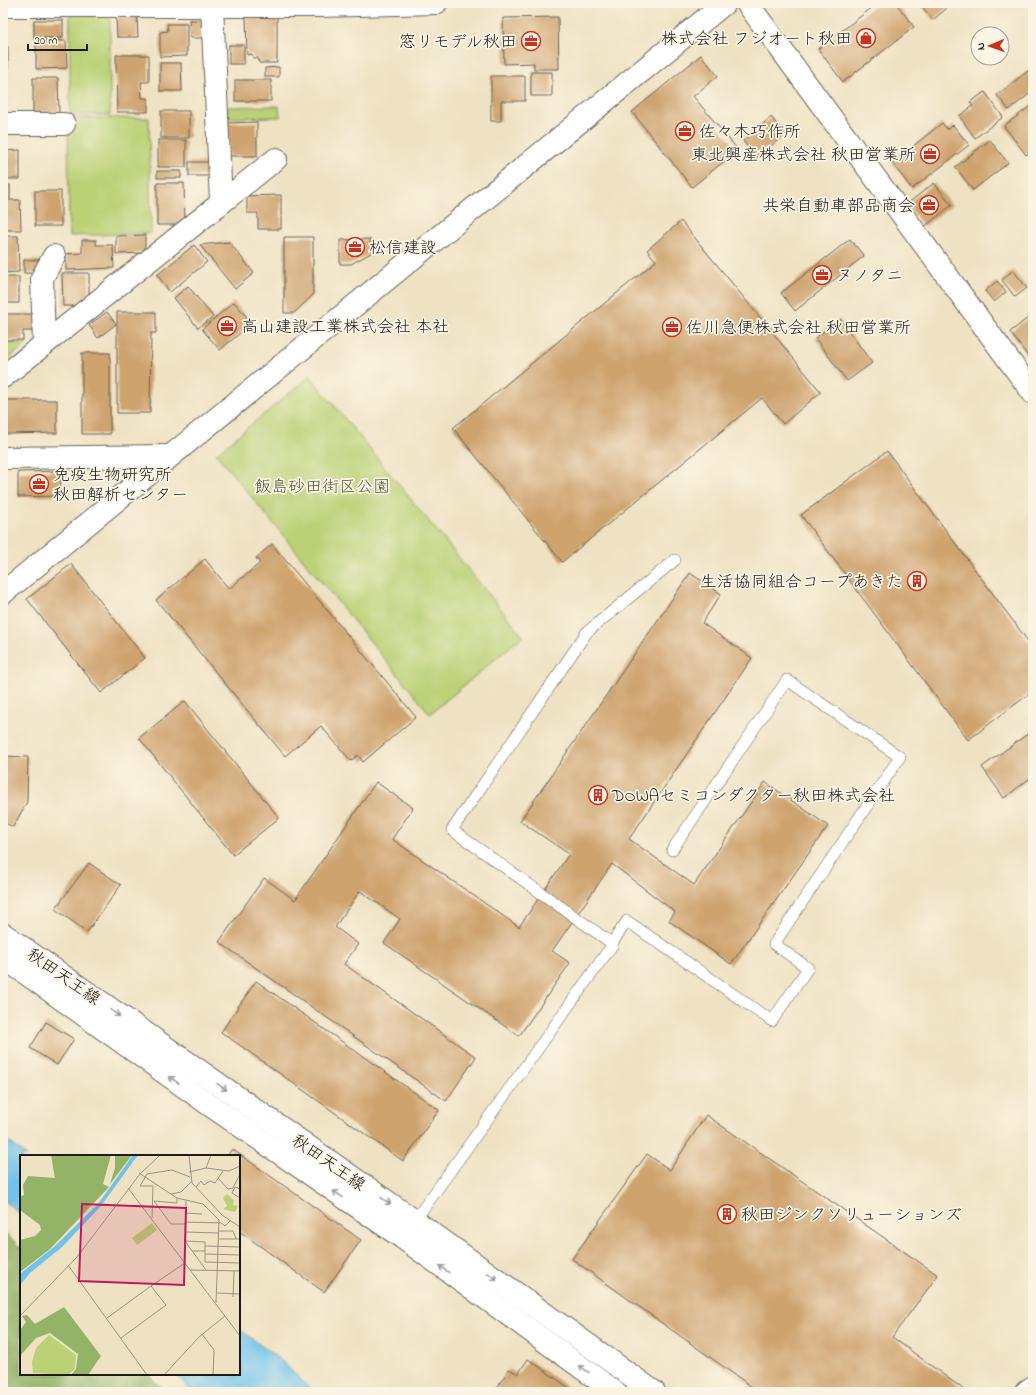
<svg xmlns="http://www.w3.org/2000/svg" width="1036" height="1395" viewBox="0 0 1036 1395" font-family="'Indie Flower','Klee One',sans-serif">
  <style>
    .green { fill: #bad176; stroke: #6b7649 }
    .forest { fill: #93b367; stroke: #586842 }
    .water { fill: #6fc2eb; stroke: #466f84 }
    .building { fill: #cea36e }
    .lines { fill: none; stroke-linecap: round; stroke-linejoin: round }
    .service-casing { stroke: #666156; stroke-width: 12 }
    .minor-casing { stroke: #666156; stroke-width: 24 }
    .tertiary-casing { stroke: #666156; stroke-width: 24 }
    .primary-casing { stroke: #666156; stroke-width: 24 }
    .service { stroke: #fff; stroke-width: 11 }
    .minor { stroke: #fff; stroke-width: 22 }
    .tertiary { stroke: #fff; stroke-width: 22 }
    .primary { stroke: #fff; stroke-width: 22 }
    .oneway { stroke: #999 }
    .labels { text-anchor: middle; stroke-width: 3.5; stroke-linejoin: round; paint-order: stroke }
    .poi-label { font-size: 17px; fill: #1c1c1c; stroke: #fcf5e5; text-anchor: start }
    .park-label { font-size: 17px; fill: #535b3c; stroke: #fcf5e5 }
    .street-label { font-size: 17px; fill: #1c1c1c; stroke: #fcf5e5 }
    .inset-road { fill: none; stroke: #9b9380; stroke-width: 1 }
    .view { fill: #c2185b; fill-opacity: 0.15; stroke: #c2185b; stroke-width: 2 }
    .inset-edge { fill: none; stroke: #1c1c1c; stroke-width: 2 }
  </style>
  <rect width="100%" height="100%" fill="#fcf5e5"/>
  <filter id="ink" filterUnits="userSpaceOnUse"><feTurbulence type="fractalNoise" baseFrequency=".025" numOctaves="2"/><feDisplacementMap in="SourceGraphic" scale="8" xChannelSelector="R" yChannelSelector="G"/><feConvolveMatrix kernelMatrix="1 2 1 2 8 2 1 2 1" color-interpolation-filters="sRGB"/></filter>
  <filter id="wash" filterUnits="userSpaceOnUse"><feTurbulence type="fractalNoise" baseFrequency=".012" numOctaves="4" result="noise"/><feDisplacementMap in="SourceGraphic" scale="16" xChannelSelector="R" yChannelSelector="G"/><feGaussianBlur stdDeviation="0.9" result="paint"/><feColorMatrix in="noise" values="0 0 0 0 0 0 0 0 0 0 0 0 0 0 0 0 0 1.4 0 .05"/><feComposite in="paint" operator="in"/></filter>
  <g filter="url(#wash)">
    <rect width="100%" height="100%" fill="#efe2c3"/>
    <g class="green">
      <rect x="70" y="12" width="40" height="103"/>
      <path d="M279,106L280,117L228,118V107Z"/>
      <path d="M68,118H149L151,233L69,236Z"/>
      <path d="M28,343L3,363V344Z"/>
      <path d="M310,376L523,636L430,714L216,454Z"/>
    </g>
    <path class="forest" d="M3,1231L21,1248V1374H148L166,1392H3Z"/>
    <g class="water">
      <path d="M3,1137L27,1156H21V1215L3,1199Z"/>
      <path d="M239,1329L283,1362L313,1392H192L176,1374H239Z"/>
    </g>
    <g id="blocks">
      <g class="building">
        <path d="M878,3H896L914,27L843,82L818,49Z"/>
        <path d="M919,3H944L948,7L933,20Z"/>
        <path d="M116,17H137L138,37H117Z"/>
        <path d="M246,17H277V63H259L258,58H253L252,54L247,55Z"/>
        <path d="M558,17L559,69H534V63L504,64L503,18Z"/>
        <rect x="34" y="20" width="29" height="18"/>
        <path d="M189,20H204L205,38H190Z"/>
        <path d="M167,24H187V56L160,57V32L168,31Z"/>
        <path d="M36,41H66L67,68L36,69Z"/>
        <rect x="229" y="45" width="15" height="19"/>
        <rect x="3" y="47" width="5" height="28"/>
        <path d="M116,55H149V82H141L142,98H148V112H117Z"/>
        <path d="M701,55L718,76L693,96L738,150L692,187L632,112Z"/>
        <path d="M160,63H181L182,91H160Z"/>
        <path d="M279,67V77H265V68Z"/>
        <path d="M1033,67V91L1009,110L997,95Z"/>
        <rect x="531" y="72" width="21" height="24"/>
        <path d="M491,76H525V101H501V121H491Z"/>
        <path d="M33,78H58L59,114L33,115Z"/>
        <rect x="235" y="80" width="36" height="21"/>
        <path d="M985,92L1003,117L975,138L959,116L973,106L970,102Z"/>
        <path d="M1033,104V150L1026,155L1004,126Z"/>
        <rect x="161" y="111" width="28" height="27"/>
        <path d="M771,117L785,134L757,158L743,141Z"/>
        <path d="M257,122V156H229L228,123Z"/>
        <path d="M942,123L948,130L953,125L969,145L912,189L892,163Z"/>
        <rect x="158" y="140" width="28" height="27"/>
        <path d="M990,140L1008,163L973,190L955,167Z"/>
        <path d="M20,150V179H3V151Z"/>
        <rect x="189" y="162" width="21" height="14"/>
        <rect x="157" y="171" width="24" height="7"/>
        <path d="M157,183H184L185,225H157Z"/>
        <path d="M934,183L952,205L924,227L907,204Z"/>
        <rect x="3" y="185" width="7" height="13"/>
        <rect x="35" y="191" width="26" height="35"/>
        <path d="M281,195V229H258V213H247V196Z"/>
        <path d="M3,200H20L21,230H3Z"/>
        <path d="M681,221L821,392L783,424L762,398L562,562L453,428L656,261L647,250Z"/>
        <path d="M145,235V253L116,254V236Z"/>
        <path d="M3,236H18L19,272L3,273Z"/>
        <path d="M284,237H313V295L294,313H284Z"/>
        <path d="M370,239L371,253L351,264H340V240Z"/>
        <path d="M850,239L864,256L795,311L781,293Z"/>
        <path d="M82,240H96V245H113L114,268L66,270V254L82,253Z"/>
        <path d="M229,242L254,273L235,289L200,245Z"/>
        <path d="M194,245L207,262L170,292L157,275Z"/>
        <path d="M24,260H41L40,273H24Z"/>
        <path d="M1013,270L1027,288L1015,297L1002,280Z"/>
        <path d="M62,273H89V301H80V306H63Z"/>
        <rect x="3" y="277" width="16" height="26"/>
        <path d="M997,281L1006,292L994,302L985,291Z"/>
        <path d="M188,286L213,317L198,328L174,298Z"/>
        <path d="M234,302L252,323L220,350L202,329Z"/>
        <path d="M107,312L116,324L98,338L89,325Z"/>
        <path d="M117,312H156V333H151L150,413H117Z"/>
        <path d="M3,314H37L38,331H23V340H3Z"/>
        <path d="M1033,314V363L1010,332Z"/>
        <path d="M840,319L872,363L847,381L815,338Z"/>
        <rect x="82" y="353" width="28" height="81"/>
        <path d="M3,400H57V433L3,434Z"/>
        <path d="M887,451L1033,648V691L968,740L801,515Z"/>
        <path d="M60,471L61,496L18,497V472Z"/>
        <path d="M272,544L416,717L363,762L358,755L351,761L321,726L285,756L156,600L205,559L229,589L260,563L256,558Z"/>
        <path d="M71,564L145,658L101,693L27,599Z"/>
        <path d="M690,573L721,594L702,623L752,658L629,839L694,885L765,782L828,826L731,964L669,921L675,912L612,864L552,951L570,963L519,1036L384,943L400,919L360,891L335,927L358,944L344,964L476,1057L446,1101L219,942L264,878L295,900L376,782L413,808L392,839L519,927L569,854L520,821Z"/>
        <path d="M185,701L279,818L233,855L139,738Z"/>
        <path d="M1033,730V776L1004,798L982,767Z"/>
        <path d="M3,756L28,757L27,802L13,827L3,822Z"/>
        <path d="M89,863L121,885L87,932L55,909Z"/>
        <path d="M256,981L439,1110L403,1161L221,1032Z"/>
        <path d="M46,1022L74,1039L57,1065L30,1048Z"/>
        <path d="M706,1115L938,1275L892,1337L967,1392H759L572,1259L647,1154L670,1170Z"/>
        <path d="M232,1149L361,1240L324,1292L239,1231V1156H227Z"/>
        <path d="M528,1359L575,1392H494L509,1369L518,1374Z"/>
      </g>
    </g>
  </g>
  <g filter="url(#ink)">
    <use href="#blocks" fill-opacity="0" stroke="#666156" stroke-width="1"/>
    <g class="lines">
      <g class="service-casing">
        <g id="service">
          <path d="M612,943L627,921L772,1021L808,968L774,944L900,757L787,680L672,850"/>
          <path d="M413,1223L613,944L452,830L587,632L675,560"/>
        </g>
      </g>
      <g class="minor-casing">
        <g id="minor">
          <path d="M3,6H319L436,3"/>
          <path d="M3,124H64"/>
          <path d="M221,203L276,159"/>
          <path d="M44,344L42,278L54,256"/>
          <path d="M3,377L221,203L212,6"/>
          <path d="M3,458L169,456"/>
        </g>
      </g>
      <g class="tertiary-casing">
        <g id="tertiary">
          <path d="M747,3L1033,393"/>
          <path d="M3,593L725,3"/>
          <path d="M1026,1392L1033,1387"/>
        </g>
      </g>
      <g class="primary-casing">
        <g id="primary">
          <path d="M3,934L415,1221L654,1392"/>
          <path d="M3,957L207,1103L403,1238L615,1392"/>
        </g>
      </g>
      <use href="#service" class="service"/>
      <use href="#minor" class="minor"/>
      <use href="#tertiary" class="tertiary"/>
      <use href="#primary" class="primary"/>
    </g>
    <defs><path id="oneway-shaft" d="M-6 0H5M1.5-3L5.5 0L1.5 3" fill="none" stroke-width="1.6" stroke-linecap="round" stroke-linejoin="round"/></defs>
    <g class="oneway">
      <use href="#oneway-shaft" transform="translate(115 1013) rotate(35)"/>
      <use href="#oneway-shaft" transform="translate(174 1080) rotate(-145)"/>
      <use href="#oneway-shaft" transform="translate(222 1087) rotate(35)"/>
      <use href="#oneway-shaft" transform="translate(338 1194) rotate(-146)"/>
      <use href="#oneway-shaft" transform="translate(386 1201) rotate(35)"/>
      <use href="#oneway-shaft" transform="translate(444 1269) rotate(-144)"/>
      <use href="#oneway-shaft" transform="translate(492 1276) rotate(35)"/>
      <use href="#oneway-shaft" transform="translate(584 1369) rotate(-145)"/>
    </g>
  </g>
  <defs>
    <g id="shop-ring" transform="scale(1)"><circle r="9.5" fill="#fcf5e5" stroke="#c8321e" stroke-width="1.5"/><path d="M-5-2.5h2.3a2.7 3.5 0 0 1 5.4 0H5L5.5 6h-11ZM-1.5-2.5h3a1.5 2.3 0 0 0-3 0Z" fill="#c8321e"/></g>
    <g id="office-ring" transform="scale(1)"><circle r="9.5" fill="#fcf5e5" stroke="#c8321e" stroke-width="1.5"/><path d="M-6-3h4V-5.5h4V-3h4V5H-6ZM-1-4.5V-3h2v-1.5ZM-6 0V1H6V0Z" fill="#c8321e"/></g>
    <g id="building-ring" transform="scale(1)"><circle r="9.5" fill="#fcf5e5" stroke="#c8321e" stroke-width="1.5"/><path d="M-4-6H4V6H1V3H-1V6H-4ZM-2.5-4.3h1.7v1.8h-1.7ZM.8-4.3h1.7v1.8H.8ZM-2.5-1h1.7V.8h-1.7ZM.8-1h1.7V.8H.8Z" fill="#c8321e"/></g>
  </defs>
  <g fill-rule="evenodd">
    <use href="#shop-ring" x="866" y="38"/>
    <use href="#office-ring" x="531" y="41"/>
    <use href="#office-ring" x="685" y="131"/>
    <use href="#office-ring" x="930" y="154"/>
    <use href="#office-ring" x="929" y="205"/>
    <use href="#office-ring" x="355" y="247"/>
    <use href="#office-ring" x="822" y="275"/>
    <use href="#office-ring" x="227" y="326"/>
    <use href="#office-ring" x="672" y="327"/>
    <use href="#office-ring" x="39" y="484"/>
    <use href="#building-ring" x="917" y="581"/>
    <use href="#building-ring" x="598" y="795"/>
    <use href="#building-ring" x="727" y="1214"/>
  </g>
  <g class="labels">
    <g class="poi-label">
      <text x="852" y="44" text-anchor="end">株式会社 フジオート秋田</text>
      <text x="517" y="47" text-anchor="end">窓リモデル秋田</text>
      <text x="699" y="137">佐々木巧作所</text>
      <text x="916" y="160" text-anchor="end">東北興産株式会社 秋田営業所</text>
      <text x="915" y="211" text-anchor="end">共栄自動車部品商会</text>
      <text x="369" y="253">松信建設</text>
      <text x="836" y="281">ヌノタニ</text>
      <text x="241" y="332">高山建設工業株式会社 本社</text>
      <text x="686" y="333">佐川急便株式会社 秋田営業所</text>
      <text x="53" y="480">免疫生物研究所<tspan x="53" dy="20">秋田解析センター</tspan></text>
      <text x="903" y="587" text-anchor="end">生活協同組合コープあきた</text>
      <text x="612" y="801">DOWAセミコンダクター秋田株式会社</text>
      <text x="741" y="1220">秋田ジンクソリューションズ</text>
    </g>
    <g class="park-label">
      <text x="322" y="492">飯島砂田街区公園</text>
    </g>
    <g class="street-label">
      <text transform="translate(64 976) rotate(35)" y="6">秋田天王線</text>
      <text transform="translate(329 1162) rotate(35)" y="6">秋田天王線</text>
    </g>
  </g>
  <g transform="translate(20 1155)">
    <rect width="220" height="220" fill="#efe2c3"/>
    <path d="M207,39L214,45L213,50L218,51L215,57L203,54L207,51L203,43ZM132,68L137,75L117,90L112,83ZM29,180L56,200L55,214L48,220L13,218L12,207L16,193Z" fill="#bad176"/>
    <path d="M31,0H91L83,29L89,32L30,94L0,117V85L15,81L21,75L20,70L0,55V42L4,40L3,30L8,21L35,23ZM95,0H112L90,29L95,13ZM44,152L81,201L68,220H51L56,214L58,199L30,178L16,183L0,201V175L6,167L2,161L7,160L15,169Z" fill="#93b367"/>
    <path d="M113,0H118L81,51L42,92L10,118L0,130V119L35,91L78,49Z" fill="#6fc2eb"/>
    <path class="inset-road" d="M169,0L172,28L202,60L220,72M186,13L191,0M169,17L186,13L209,16L220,11M119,18L157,43L183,49L199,65L196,148M198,23L208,34L213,33L220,19M133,31H120L127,19L152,15L170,22M176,32L181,26L184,30L190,26L195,28L203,16M108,33L220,181M220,34L215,32L212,38L220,43M151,39L161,37L171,27M134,46L151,69H165M134,46L157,48V43M166,46L165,86L186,115M166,58L182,59M132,63L133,31M165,67L201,68L205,71L210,66M199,76H213L216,84M165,77L199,78M199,84H220M165,86L185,87V107L220,108M185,91L220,92M172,96H185M185,99L220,100M48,110L127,220M171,115L220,116M131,131L165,108M197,138L220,139M213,142L214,116M0,161L57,102L120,19L140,0M87,163L131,131L146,150L101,183M182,179L194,195L193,220M144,220L179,182L205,161"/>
    <path class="view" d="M62,49L166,53L164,130L59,126Z"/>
    <rect width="220" height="220" class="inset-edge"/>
  </g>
  <rect width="1036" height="1395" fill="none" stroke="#fcf5e5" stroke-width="16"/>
  <g transform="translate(990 46) rotate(268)"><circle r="19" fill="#fcf5e5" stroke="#a29e95"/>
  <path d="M0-3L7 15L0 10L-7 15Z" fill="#c8321e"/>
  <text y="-6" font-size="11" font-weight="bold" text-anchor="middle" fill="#1c1c1c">N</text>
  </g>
  <path d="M28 44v6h59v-6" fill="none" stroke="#1c1c1c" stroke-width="2"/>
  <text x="34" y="44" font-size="12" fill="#1c1c1c" stroke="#fcf5e5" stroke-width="3" paint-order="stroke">20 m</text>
</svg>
